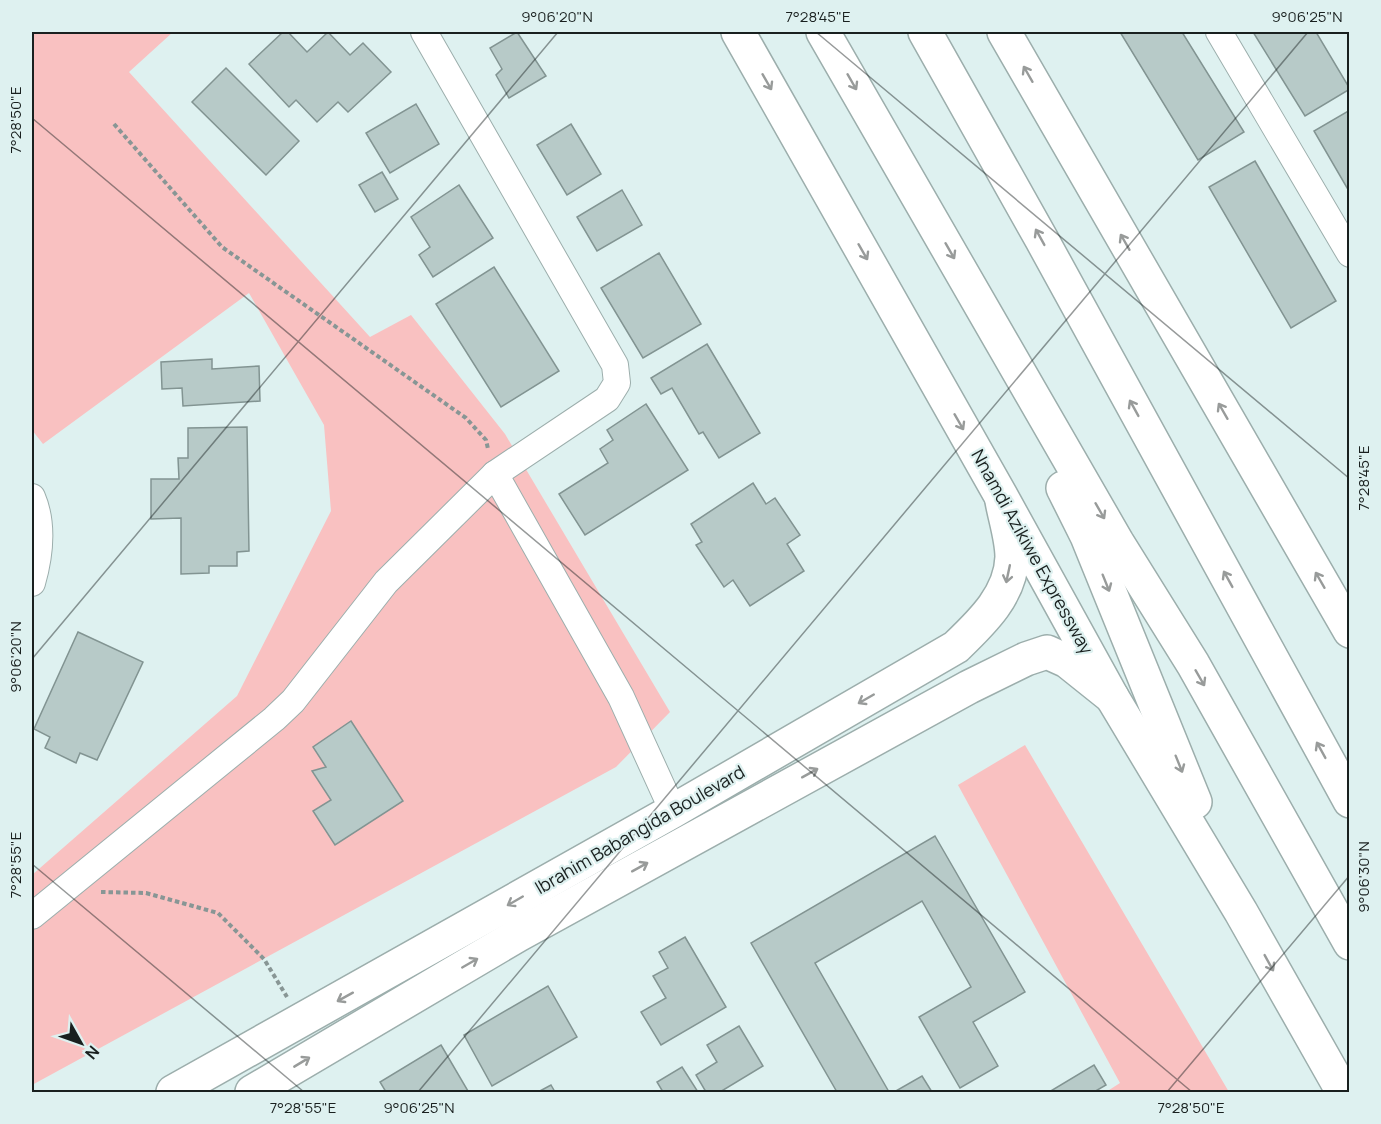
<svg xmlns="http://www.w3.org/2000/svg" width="1381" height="1124" viewBox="0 0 1381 1124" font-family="Manrope,sans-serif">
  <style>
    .green { fill: #f9c1c1 }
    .building { fill: #b7cac8; stroke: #829492; stroke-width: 1.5 }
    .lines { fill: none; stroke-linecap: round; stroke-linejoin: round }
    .street-casing { stroke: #9caeac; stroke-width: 28 }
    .secondary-casing { stroke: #9caeac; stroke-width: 36 }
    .highway-casing { stroke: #9caeac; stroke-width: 36 }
    .path { stroke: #889695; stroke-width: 4; stroke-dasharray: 4.5 3; stroke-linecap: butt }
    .street { stroke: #fff; stroke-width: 26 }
    .secondary { stroke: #fff; stroke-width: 33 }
    .highway { stroke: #fff; stroke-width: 33 }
    .oneway { stroke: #989b9a }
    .ticks { fill: none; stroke: #19201f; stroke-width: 1.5; stroke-opacity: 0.45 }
    .labels { text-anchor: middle; stroke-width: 4.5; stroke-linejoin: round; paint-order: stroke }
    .street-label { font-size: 18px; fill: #19201f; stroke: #def1f0 }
    .neatline { fill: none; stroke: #19201f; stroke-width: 2 }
    .ticks-label { font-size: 15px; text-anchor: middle; fill: #19201f }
  </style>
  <rect width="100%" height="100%" fill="#def1f0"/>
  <g class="green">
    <path d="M32,32H173L129,72L370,337L411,315L505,434L670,712L616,767L32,1085V875L237,696L331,511L324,425L249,293L43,444L32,430Z"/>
    <path d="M1025,745L1229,1092H1106L1120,1083L958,785Z"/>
  </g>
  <g class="building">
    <path d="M283,32H288L307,52L328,32L350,55L363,43L391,72L348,112L338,102L317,122L296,100L289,107L249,64Z"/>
    <path d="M517,32L546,76L509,98L496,75L502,69L490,48Z"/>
    <path d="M1120,32H1182L1244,132L1198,160Z"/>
    <path d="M1253,32H1316L1350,89L1305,116Z"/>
    <path d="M226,68L299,141L266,175L192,102Z"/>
    <path d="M416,104L439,144L390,173L366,133Z"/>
    <path d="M1350,110V193L1314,131Z"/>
    <path d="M571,124L601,174L567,195L537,145Z"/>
    <path d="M1255,161L1336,301L1291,328L1209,187Z"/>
    <path d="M382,172L398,199L375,212L359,185Z"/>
    <path d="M459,185L493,238L433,277L419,255L430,247L411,217Z"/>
    <path d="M622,190L642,225L597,251L577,217Z"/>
    <path d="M659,253L701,324L643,358L601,288Z"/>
    <path d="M494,267L559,371L501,407L436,304Z"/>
    <path d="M707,344L760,433L719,458L703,432L699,434L672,388L661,394L651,378Z"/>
    <path d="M212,359V369L259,366L260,401L183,406L182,388L162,389L161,362Z"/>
    <path d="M646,404L688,470L585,535L559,494L608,463L600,449L613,440L607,430Z"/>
    <path d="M247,427L249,551L237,552V566H209V573L181,574V518L151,519V479H179L178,458H188V428Z"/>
    <path d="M753,483L766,504L775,498L800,535L787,544L804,571L750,606L733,580L724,587L696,545L702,542L691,524Z"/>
    <path d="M78,632L143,662L97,760L80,753L76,763L45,748L50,737L34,729Z"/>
    <path d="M351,721L403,801L335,845L313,811L331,800L312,771L326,767L313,747Z"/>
    <path d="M935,836L1025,992L973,1022L998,1066L960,1088L919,1017L971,987L922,901L815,963L889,1092H837L751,943Z"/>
    <path d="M685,937L726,1007L661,1045L641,1012L666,998L653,976L668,968L659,952Z"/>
    <path d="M548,986L577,1037L492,1086L464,1035Z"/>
    <path d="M739,1026L763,1066L720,1092H706L696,1075L717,1062L707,1045Z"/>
    <path d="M441,1045L468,1091L386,1092L380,1082Z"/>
    <path d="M1094,1065L1106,1085L1094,1092H1049Z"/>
    <path d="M682,1067L698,1092H663L657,1082Z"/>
    <path d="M922,1076L932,1092H894Z"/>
    <path d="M551,1085L555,1092H538Z"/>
  </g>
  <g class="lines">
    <g class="street-casing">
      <g id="street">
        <path d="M1219,32L1350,254"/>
        <path d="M495,474L621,697L673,811"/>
        <path d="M32,497C44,525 40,555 32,583"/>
        <path d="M32,916L274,719L293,701L386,582L495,474L607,399L617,383L615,365L424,32"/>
      </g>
    </g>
    <g class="secondary-casing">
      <g id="secondary">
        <path d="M173,1092L673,811L956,647C981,623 1011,595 1012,557C1012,539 1005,518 1002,501"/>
        <path d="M252,1092L518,935L969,687L1026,659L1047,652L1067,661L1112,697"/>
      </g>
    </g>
    <g class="highway-casing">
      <g id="highway">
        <path d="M738,32L1001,496L1112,697L1241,912L1343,1092"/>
        <path d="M823,32L1117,542L1193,664L1350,943"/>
        <path d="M925,32L1042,240L1350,801"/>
        <path d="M1004,32L1350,631"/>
        <path d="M1063,488L1087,536L1195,802"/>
      </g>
    </g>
    <g class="path">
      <path d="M114,124L222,247L466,418L486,440L488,449"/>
      <path d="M101,892L146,893L218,913L264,959L287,997"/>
    </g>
    <use href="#street" class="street"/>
    <use href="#secondary" class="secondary"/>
    <use href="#highway" class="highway"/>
  </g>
  <defs><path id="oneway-shaft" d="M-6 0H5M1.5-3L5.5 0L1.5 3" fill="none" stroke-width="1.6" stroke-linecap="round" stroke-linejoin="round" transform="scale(1.5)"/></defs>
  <g class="oneway">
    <use href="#oneway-shaft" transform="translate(1028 74) rotate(-120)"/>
    <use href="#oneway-shaft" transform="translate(767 82) rotate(60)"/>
    <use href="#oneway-shaft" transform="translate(852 82) rotate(60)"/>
    <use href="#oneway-shaft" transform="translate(1040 237) rotate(-119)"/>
    <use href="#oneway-shaft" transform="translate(1125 242) rotate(-120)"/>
    <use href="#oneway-shaft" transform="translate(950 251) rotate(60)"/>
    <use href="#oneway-shaft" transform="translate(863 252) rotate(60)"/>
    <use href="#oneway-shaft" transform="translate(1134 408) rotate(-119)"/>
    <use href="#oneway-shaft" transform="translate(1223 411) rotate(-120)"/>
    <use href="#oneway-shaft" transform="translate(959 422) rotate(60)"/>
    <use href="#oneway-shaft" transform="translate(1100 511) rotate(60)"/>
    <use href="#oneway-shaft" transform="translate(1008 574) rotate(102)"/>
    <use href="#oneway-shaft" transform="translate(1228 579) rotate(-119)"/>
    <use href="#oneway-shaft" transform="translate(1320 580) rotate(-120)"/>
    <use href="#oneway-shaft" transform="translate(1106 583) rotate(68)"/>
    <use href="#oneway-shaft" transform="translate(1200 678) rotate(60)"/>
    <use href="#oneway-shaft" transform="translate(866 699) rotate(150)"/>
    <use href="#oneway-shaft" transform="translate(1321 750) rotate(-119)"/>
    <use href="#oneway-shaft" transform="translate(1179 764) rotate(68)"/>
    <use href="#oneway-shaft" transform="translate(810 773) rotate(-29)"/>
    <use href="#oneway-shaft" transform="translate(640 867) rotate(-29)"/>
    <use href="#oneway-shaft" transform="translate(515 901) rotate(150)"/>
    <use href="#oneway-shaft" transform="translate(470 963) rotate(-30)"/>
    <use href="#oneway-shaft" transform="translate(1269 963) rotate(61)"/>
    <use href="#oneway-shaft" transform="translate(345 997) rotate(151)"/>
    <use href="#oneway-shaft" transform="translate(302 1062) rotate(-31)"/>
  </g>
  <path class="ticks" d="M816,32L1350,479M32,118L1192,1092M32,659L558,32M32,864L304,1092M418,1092L1308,32M1167,1092L1350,875"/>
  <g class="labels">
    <g class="street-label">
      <text transform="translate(1032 552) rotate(61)" y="6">Nnamdi Azikiwe Expressway</text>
      <text transform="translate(640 830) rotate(-30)" y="6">Ibrahim Babangida Boulevard</text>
    </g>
  </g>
  <rect width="1381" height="1124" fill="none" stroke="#def1f0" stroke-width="66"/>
  <g transform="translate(81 1043) rotate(130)" stroke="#def1f0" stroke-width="4.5" paint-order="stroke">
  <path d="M0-4.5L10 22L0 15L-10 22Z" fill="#19201f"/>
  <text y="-9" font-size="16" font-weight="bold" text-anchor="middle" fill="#19201f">N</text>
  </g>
  <rect x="33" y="33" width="1315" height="1058" class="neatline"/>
  <g class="ticks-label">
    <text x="557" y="22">9°06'20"N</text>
    <text x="818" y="22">7°28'45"E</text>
    <text x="1307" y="22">9°06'25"N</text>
    <text transform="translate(16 120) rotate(-90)" y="5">7°28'50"E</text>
    <text transform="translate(1364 478) rotate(-90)" y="5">7°28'45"E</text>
    <text transform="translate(16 657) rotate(-90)" y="5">9°06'20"N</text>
    <text transform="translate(16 865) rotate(-90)" y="5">7°28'55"E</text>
    <text transform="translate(1364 877) rotate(-90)" y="5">9°06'30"N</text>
    <text x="303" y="1113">7°28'55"E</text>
    <text x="419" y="1113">9°06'25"N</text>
    <text x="1191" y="1113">7°28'50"E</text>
  </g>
</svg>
